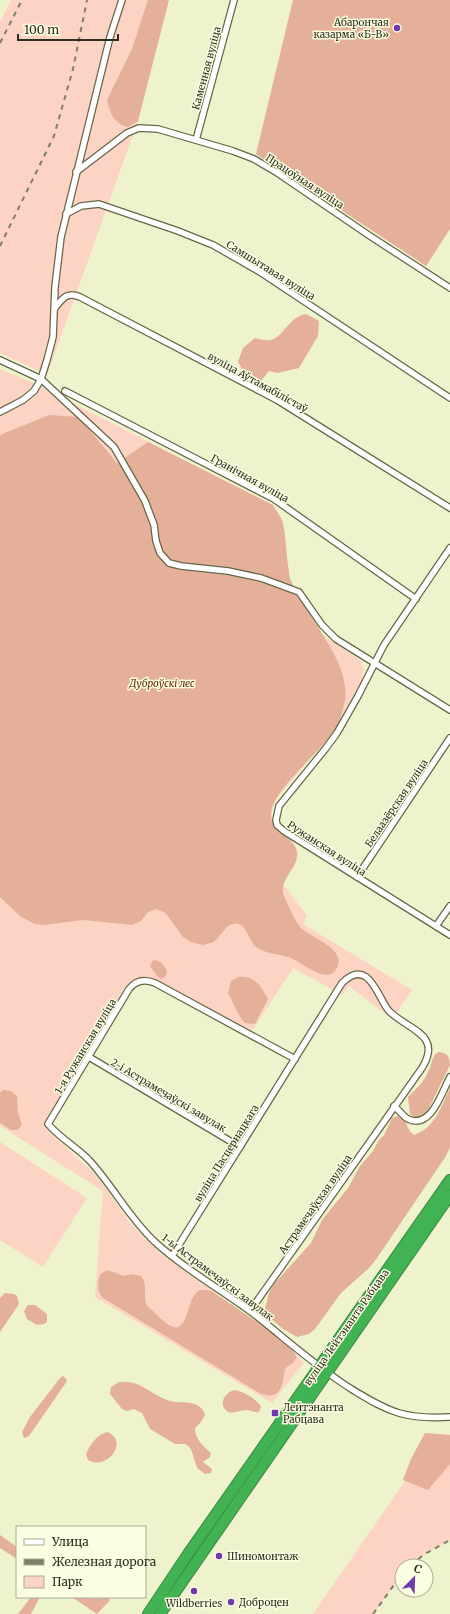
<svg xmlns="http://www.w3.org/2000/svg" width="450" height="1614" viewBox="0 0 450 1614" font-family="Merriweather,serif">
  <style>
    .green { fill: #fdd4c3 }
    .forest { fill: #e4b09a }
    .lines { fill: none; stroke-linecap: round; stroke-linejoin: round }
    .street-casing { stroke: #656747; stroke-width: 8 }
    .highway-casing { stroke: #3a8542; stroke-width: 12 }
    .street { stroke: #fff; stroke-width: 5.5 }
    .highway { stroke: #41b353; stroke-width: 10 }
    .rail { stroke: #7d7f67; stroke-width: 2; stroke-dasharray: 5 5; stroke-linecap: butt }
    .poi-dot { fill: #7139b0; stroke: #fbfee1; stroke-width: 1.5 }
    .labels { text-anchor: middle; stroke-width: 3; stroke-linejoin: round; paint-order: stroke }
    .poi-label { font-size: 10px; fill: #2e2f21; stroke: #fbfee1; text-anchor: start }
    .street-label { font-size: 10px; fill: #2e2f21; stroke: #fbfee1 }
    .park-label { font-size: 10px; font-style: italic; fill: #642605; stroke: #fbfee1 }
  </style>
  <rect width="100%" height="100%" fill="#eef2cd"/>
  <g class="green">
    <path d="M11,0H168L138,121L47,375L0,353V22Z"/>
    <path d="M0,369L31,382L273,505L283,522L290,580L322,635L360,660L364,670L360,687L337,726L277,798L273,806L271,816L275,826L292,842L298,853L297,860L283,884L307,916L303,924L412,990L392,1019L349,986L342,995L293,968L252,1031L153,978C140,974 131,979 123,990L45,1126L50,1133L96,1175L131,1224L161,1254L288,1345L304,1363L272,1403L95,1297L103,1191L0,1126Z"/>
    <path d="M0,1142L87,1198L43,1267L0,1240Z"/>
    <path d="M425,1433L450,1435V1540L423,1555L411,1566H402V1574L373,1614H313L405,1481L403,1480L411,1459Z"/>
  </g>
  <g class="forest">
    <path d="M148,0H169L138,121L128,127C114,124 110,113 107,100L132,49Z"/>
    <path d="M293,0H450V229L426,266L256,154Z"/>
    <path d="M306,314L319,321L318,336L299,368L278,373L269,371L260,382L244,373L238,362L243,348L255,338C259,339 266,341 271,340C286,335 288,317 306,314Z"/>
    <path d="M49,415L79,417L117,463L148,442L273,505C276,511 282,517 283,524C286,537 286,552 288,566C289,571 289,576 291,581C305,616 351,661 345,700C343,708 341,719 337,726C324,751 271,789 271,815C271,833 298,838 297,854C297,870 278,880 284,896C289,906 294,920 301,928C311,938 351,950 335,971C331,976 326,975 321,974C310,970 301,963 291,958C280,954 265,954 256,947C247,940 246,916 228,926L214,942L203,945L191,942L183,937L167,915L164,912L156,909L148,912L141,921L132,925L83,920L44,925L35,924L21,917L0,897V435Z"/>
    <path d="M153,960C160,960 165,965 167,972L165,977L161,979L157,976L150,966Z"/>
    <path d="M238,977C255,975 261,986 268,999L255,1024L245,1023C237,1015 234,1003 228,993L231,981Z"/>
    <path d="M438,1052C447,1052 450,1057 450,1065L429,1108L424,1115L416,1118L410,1114L408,1097C415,1090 424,1082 428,1072C432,1065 431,1057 438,1052Z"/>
    <path d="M450,1088V1147L446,1156L377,1258L369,1268L341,1293L315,1329L309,1334L297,1337L283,1329L267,1315L265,1308L269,1293L274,1284L311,1243L322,1220L348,1188L360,1166L373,1151L379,1140L384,1135L392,1118L398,1116C409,1121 405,1128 414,1135C435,1128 441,1107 450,1088Z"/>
    <path d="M3,1090L11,1091L17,1096L18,1113L22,1125L17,1130H11L0,1123V1093Z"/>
    <path d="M108,1270L124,1276L133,1274L141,1276C149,1287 142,1295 147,1306C154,1311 159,1318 166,1323C186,1339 187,1307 193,1297C194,1294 197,1292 200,1290H208L213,1292C225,1301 295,1345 296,1356C297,1362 289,1365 285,1369C282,1384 283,1400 261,1394L103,1298C96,1291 98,1283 100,1274Z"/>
    <path d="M5,1293L14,1294L17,1296L19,1304L0,1332V1298Z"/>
    <path d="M28,1305H35L47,1314V1322L44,1324L37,1325L27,1319L24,1311Z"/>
    <path d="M63,1376L67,1380L65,1384L29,1436L24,1438L22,1432L30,1417L60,1378Z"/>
    <path d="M119,1382C142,1380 150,1395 170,1401C180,1404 191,1400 200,1407C203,1409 204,1412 205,1415L201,1422L195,1428C195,1439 203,1446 211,1453L210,1457L203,1462L212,1469L211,1473L205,1474L197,1468L191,1449L186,1444H175L150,1429L142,1413L134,1409L127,1411L122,1409L110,1394L111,1387Z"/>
    <path d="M234,1390C243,1391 257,1399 261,1407L259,1412C254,1413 251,1410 246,1410C237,1410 229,1418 223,1406C222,1398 226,1393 234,1390Z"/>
    <path d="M107,1432C130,1441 107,1471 88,1460L86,1454C90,1445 97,1434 107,1432Z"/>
    <path d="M425,1433L450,1435V1464L428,1490L403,1480L411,1459Z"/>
    <path d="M0,1535L17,1547V1559L0,1548Z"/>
    <path d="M31,1597H40L31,1614H18Z"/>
    <path d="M72,1597H93L96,1599L98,1597H108L110,1600L97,1614Z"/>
  </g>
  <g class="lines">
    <g class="street-casing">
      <g id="street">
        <path d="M196,140L234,0"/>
        <path d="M76,172L127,133L139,128L158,129L233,151L254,159L276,172L370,236L450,288"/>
        <path d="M66,214L81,206L99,204L178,231L213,245L260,272L450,398"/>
        <path d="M55,308C62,299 67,291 80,297L277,400L450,508"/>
        <path d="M0,360L41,379L114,447L145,501L154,525L156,541L160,553L169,563L181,566L228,571L261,578L299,592L322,625L336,639L450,710"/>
        <path d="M65,391L274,499L416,599"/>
        <path d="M0,412L23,400L34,391L41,379L47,360L53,337L55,287L61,237L110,37L122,0"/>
        <path d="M450,548L384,645L358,696L337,733L326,748L279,806L276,820L277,825L284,831L450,935"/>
        <path d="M357,877L450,738"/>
        <path d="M436,926L450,906"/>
        <path d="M89,1057L240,1147"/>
        <path d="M295,1059L155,983C145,979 136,980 129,989L48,1124C60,1138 76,1147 89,1160C113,1186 129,1218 155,1242C184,1269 219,1288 250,1311C285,1338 316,1367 353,1390C368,1399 382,1408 399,1413C416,1418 433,1418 450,1417"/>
        <path d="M394,1106C399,1110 403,1116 408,1119C431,1130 442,1092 450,1077"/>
        <path d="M172,1256L342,983C369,956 378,999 389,1011C408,1030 443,1034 422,1068L250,1311"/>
      </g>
    </g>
    <g class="highway-casing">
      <g id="highway">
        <path d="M148,1614L188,1554L450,1180"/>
        <path d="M160,1614L450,1195"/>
      </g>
    </g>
    <use href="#street" class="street"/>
    <use href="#highway" class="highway"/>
    <g class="rail">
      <path d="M0,43L22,0"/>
      <path d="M0,246L54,136L73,69L87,0"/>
      <path d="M411,1566L423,1555L450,1540"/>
      <path d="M373,1614L402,1574"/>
    </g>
  </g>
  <g class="poi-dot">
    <circle cx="397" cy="28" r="4"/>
    <rect x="271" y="1409" width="8" height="8" rx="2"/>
    <circle cx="219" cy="1556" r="4"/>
    <circle cx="194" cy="1591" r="4"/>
    <circle cx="231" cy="1602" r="4"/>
  </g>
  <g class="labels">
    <g class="poi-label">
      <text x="389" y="26" text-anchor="end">Абарончая<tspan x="389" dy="12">казарма «Б-В»</tspan></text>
      <text x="283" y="1411">Лейтэнанта<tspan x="283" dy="12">Рабцава</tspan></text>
      <text x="227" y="1560">Шиномонтаж</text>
      <text x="239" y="1606">Доброцен</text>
      <text x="194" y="1607" text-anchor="middle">Wildberries</text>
    </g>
    <g class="street-label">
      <text transform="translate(206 68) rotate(-75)" y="4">Каменная вуліца</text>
      <text transform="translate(305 181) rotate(33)" y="4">Працоўная вуліца</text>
      <text transform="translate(271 270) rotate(32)" y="4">Самшытавая вуліца</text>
      <text transform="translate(258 382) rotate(29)" y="4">вуліца Аўтамабілістаў</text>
      <text transform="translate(250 478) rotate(29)" y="4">Гранічная вуліца</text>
      <text transform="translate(396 803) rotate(-56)" y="4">Белаазёрская вуліца</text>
      <text transform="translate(327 848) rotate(33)" y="4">Ружанская вуліца</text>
      <text transform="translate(85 1046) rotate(-59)" y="4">1-я Ружанская вуліца</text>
      <text transform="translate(169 1095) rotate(31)" y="4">2-і Астрамечаўскі завулак</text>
      <text transform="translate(226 1153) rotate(-58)" y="4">вуліца Пасцернацкага</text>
      <text transform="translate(315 1204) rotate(-55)" y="4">Астрамечаўская вуліца</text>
      <text transform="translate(218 1277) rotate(37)" y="4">1-ы Астрамечаўскі завулак</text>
      <text transform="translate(346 1327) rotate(-55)" y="4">вуліца Лейтэнанта Рабцава</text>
    </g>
    <g class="park-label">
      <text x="162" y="687">Дуброўскі лес</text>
    </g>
  </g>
  <rect x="16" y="1526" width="130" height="72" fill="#fbfee1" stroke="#a9ab94"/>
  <rect x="24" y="1539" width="20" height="6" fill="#ffffff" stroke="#a9ab94"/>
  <text x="52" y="1546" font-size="12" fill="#2e2f21">Улица</text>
  <rect x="24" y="1559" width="20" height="6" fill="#7d7f67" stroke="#a9ab94"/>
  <text x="52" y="1566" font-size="12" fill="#2e2f21">Железная дорога</text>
  <rect x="24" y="1576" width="20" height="12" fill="#fdd4c3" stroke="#a9ab94"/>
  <text x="52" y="1586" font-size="12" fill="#2e2f21">Парк</text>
  <g transform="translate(414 1578) rotate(23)"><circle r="19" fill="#fbfee1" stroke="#a9ab94"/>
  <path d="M0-3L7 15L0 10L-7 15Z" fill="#7139b0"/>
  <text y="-6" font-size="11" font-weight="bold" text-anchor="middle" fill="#2e2f21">С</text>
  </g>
  <path d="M18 34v6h100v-6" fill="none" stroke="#2e2f21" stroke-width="2"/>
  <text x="24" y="34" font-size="12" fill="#2e2f21" stroke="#fbfee1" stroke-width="3" paint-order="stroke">100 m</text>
</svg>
